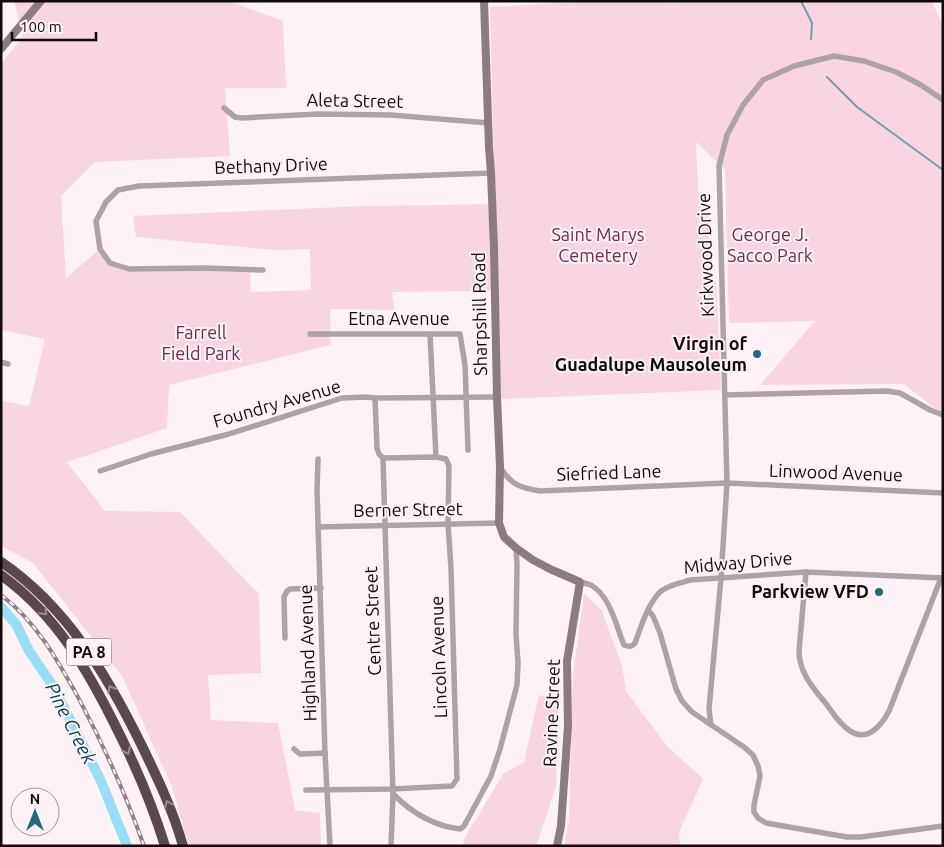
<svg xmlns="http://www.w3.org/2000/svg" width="944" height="847" viewBox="0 0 944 847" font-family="Ubuntu,sans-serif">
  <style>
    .green { fill: #f9d5e2 }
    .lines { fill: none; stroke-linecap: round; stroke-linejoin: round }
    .stream { stroke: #719fb0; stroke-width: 2 }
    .river { stroke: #9adef5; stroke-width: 10 }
    .street { stroke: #ada3a7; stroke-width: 5.5 }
    .secondary { stroke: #8a7c81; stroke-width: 8 }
    .highway { stroke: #5b484f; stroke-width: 10 }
    .rail-casing { stroke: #8c8386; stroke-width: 4 }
    .rail { stroke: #fdf3f6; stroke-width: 2; stroke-dasharray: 5.5; stroke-linecap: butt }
    .oneway { stroke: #9c8c92 }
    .poi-dot { fill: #26687b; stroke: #fdf3f6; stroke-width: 2 }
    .labels { text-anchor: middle; stroke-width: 4; stroke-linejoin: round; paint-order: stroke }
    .shield { fill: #fdf3f6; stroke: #585154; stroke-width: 1 }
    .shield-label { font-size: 16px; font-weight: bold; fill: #120b0e }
    .street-label { font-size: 18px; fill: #120b0e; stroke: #fdf3f6 }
    .park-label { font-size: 18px; fill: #6f2a4a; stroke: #fdf3f6 }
    .poi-label { font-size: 18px; font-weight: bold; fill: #120b0e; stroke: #fdf3f6; text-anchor: end }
    .water-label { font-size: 19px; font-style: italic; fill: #024151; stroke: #fdf3f6 }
  </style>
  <rect width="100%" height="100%" fill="#fdf3f6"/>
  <g class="green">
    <path d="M14,1H229L283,21L286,88H225L230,156L95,162L61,196L66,278L100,249L110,263L129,269L250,270L251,292L311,290L310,249L274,250L136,237L133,216L368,206L495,204L490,7L595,1H664L678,3V1H932L943,26V415L904,384L760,385L815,321L729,323L725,170L696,142L698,191L708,216L711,278L716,282L721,390L501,399L497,291L392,292L394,310L330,309L331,345L169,385L167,428L67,462L105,511L180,512L259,594L261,673L208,675L211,720L278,723L295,810L320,813L321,846H189L172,787L122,676L33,563L1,546V401L29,406L45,339L1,330V64L23,36Z"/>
    <path d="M584,593L602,611L622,666L626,691L666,745L703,779L679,832L680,846H564L569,819L573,676Z"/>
    <path d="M539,695L558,701L556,787L536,846H463L464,839L503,774L524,762Z"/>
  </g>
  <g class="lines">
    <g class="stream">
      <path d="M801,1L812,23L811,39"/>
      <path d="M827,77L857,107L943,170"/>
    </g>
    <path class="river" d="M1,607L16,624L29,651L53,686L101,781L127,846"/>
    <g class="street">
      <path d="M224,108L235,117L242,118L318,114L391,115L489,123"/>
      <path d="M263,270L204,268L129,269L110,263L100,249L96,221L106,202L118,190L139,186L491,173"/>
      <path d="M310,334H460L465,365L468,450"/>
      <path d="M430,334L436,457"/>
      <path d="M1,362L8,364"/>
      <path d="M725,395L887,391L900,393L930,410L943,415"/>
      <path d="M375,398L377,448L379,454L383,458L393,794L391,846"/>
      <path d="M318,459L317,490L325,753L330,846"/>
      <path d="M500,467C511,485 521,488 540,491L727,483L943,493"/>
      <path d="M100,471L151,454L229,434L342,398L366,397L375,398L497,397"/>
      <path d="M318,527L499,523"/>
      <path d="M806,572L799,651C799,673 814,689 827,705C832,712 837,720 844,726C863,745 879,730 889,711L941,578"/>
      <path d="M580,582C584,583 588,584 591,585C611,597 616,626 624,645C629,647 631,647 635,643C641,627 648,603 661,591C669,585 680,583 690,580L806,572L943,578"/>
      <path d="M648,610L653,616L660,633L676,689L682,701L692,712L744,747L753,755L758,766L760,776L754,805V812L758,818L766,823L847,837H861L943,826"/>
      <path d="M285,638L284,597L287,591L290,589L321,588"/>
      <path d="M711,725L709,709L721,578L727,483L719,166L727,135L743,105L763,80L794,66L834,56L864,61L896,72L921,85L943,100"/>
      <path d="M294,749L300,754L325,753"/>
      <path d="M306,790L392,789L452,786L457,779L451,568L448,524L449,466L446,459L436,457L383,458"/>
      <path d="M393,794C411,812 434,826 460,829L464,826L491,776L500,749L517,685L518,663L516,634L517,564L516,548"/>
    </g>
    <g class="secondary">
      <path d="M484,1L489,147L491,173L494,249L497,397L500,467L499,523L504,537L516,548L533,560L550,569L580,582L567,661L568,726L561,826L557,846"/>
      <path d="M1,49L41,1"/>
    </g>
    <g class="highway">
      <path d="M1,562C66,606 107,675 141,744C157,777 173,810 183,846"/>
      <path d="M1,575C57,615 89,672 119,733C137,769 153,807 165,846"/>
    </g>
    <g class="rail-casing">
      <path id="rail" d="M1,595C36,621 58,661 79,699C104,746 126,795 144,846"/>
    </g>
    <use href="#rail" class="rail"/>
  </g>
  <defs><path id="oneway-chevron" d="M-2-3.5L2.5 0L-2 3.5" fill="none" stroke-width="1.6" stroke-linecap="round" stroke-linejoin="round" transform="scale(1.25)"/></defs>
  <g class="oneway">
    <use href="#oneway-chevron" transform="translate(44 612) rotate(47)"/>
    <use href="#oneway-chevron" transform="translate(111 689) rotate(-120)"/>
    <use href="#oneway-chevron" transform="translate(127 751) rotate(65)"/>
    <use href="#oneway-chevron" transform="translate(168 804) rotate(-113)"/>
  </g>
  <g class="poi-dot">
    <circle cx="757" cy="354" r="5"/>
    <circle cx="879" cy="592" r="5"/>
  </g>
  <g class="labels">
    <rect class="shield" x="66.5" y="638.5" width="45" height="27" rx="4"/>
    <g class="shield-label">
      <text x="89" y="658">PA 8</text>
    </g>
    <g class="street-label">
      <text transform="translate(355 101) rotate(1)" y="6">Aleta Street</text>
      <text transform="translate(271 166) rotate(-2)" y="6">Bethany Drive</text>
      <text transform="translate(706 255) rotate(-92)" y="6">Kirkwood Drive</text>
      <text transform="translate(480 314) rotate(-91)" y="6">Sharpshill Road</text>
      <text x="399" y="325">Etna Avenue</text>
      <text transform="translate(277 404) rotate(-16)" y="6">Foundry Avenue</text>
      <text transform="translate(609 473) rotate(-2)" y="6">Siefried Lane</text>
      <text transform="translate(836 473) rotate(2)" y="6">Linwood Avenue</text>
      <text transform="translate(408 510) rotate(-1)" y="6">Berner Street</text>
      <text transform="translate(738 563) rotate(-5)" y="6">Midway Drive</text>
      <text transform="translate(373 621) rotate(-92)" y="6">Centre Street</text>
      <text transform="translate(308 653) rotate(-92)" y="6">Highland Avenue</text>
      <text transform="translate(439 657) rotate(-92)" y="6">Lincoln Avenue</text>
      <text transform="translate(552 713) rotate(-88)" y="6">Ravine Street</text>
    </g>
    <g class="park-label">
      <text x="598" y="241">Saint Marys<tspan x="598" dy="21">Cemetery</tspan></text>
      <text x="770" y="241">George J.<tspan x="770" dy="21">Sacco Park</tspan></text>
      <text x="201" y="339">Farrell<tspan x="201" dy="21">Field Park</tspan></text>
    </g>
    <g class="poi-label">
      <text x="747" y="350">Virgin of<tspan x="747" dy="21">Guadalupe Mausoleum</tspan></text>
      <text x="869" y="598">Parkview VFD</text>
    </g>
    <g class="water-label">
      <text transform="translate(71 723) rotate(63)" y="7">Pine Creek</text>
    </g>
  </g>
  <rect width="944" height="847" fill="none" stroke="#120b0e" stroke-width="5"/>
  <g transform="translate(35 812)"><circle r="24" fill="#fdf3f6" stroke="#9f9699"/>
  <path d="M0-4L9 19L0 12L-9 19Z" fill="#26687b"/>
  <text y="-8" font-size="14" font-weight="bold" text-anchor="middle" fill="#120b0e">N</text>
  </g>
  <path d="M12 32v8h84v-8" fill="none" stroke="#120b0e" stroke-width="2.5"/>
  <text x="20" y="32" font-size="15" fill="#120b0e" stroke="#fdf3f6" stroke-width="4" paint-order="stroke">100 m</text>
</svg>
